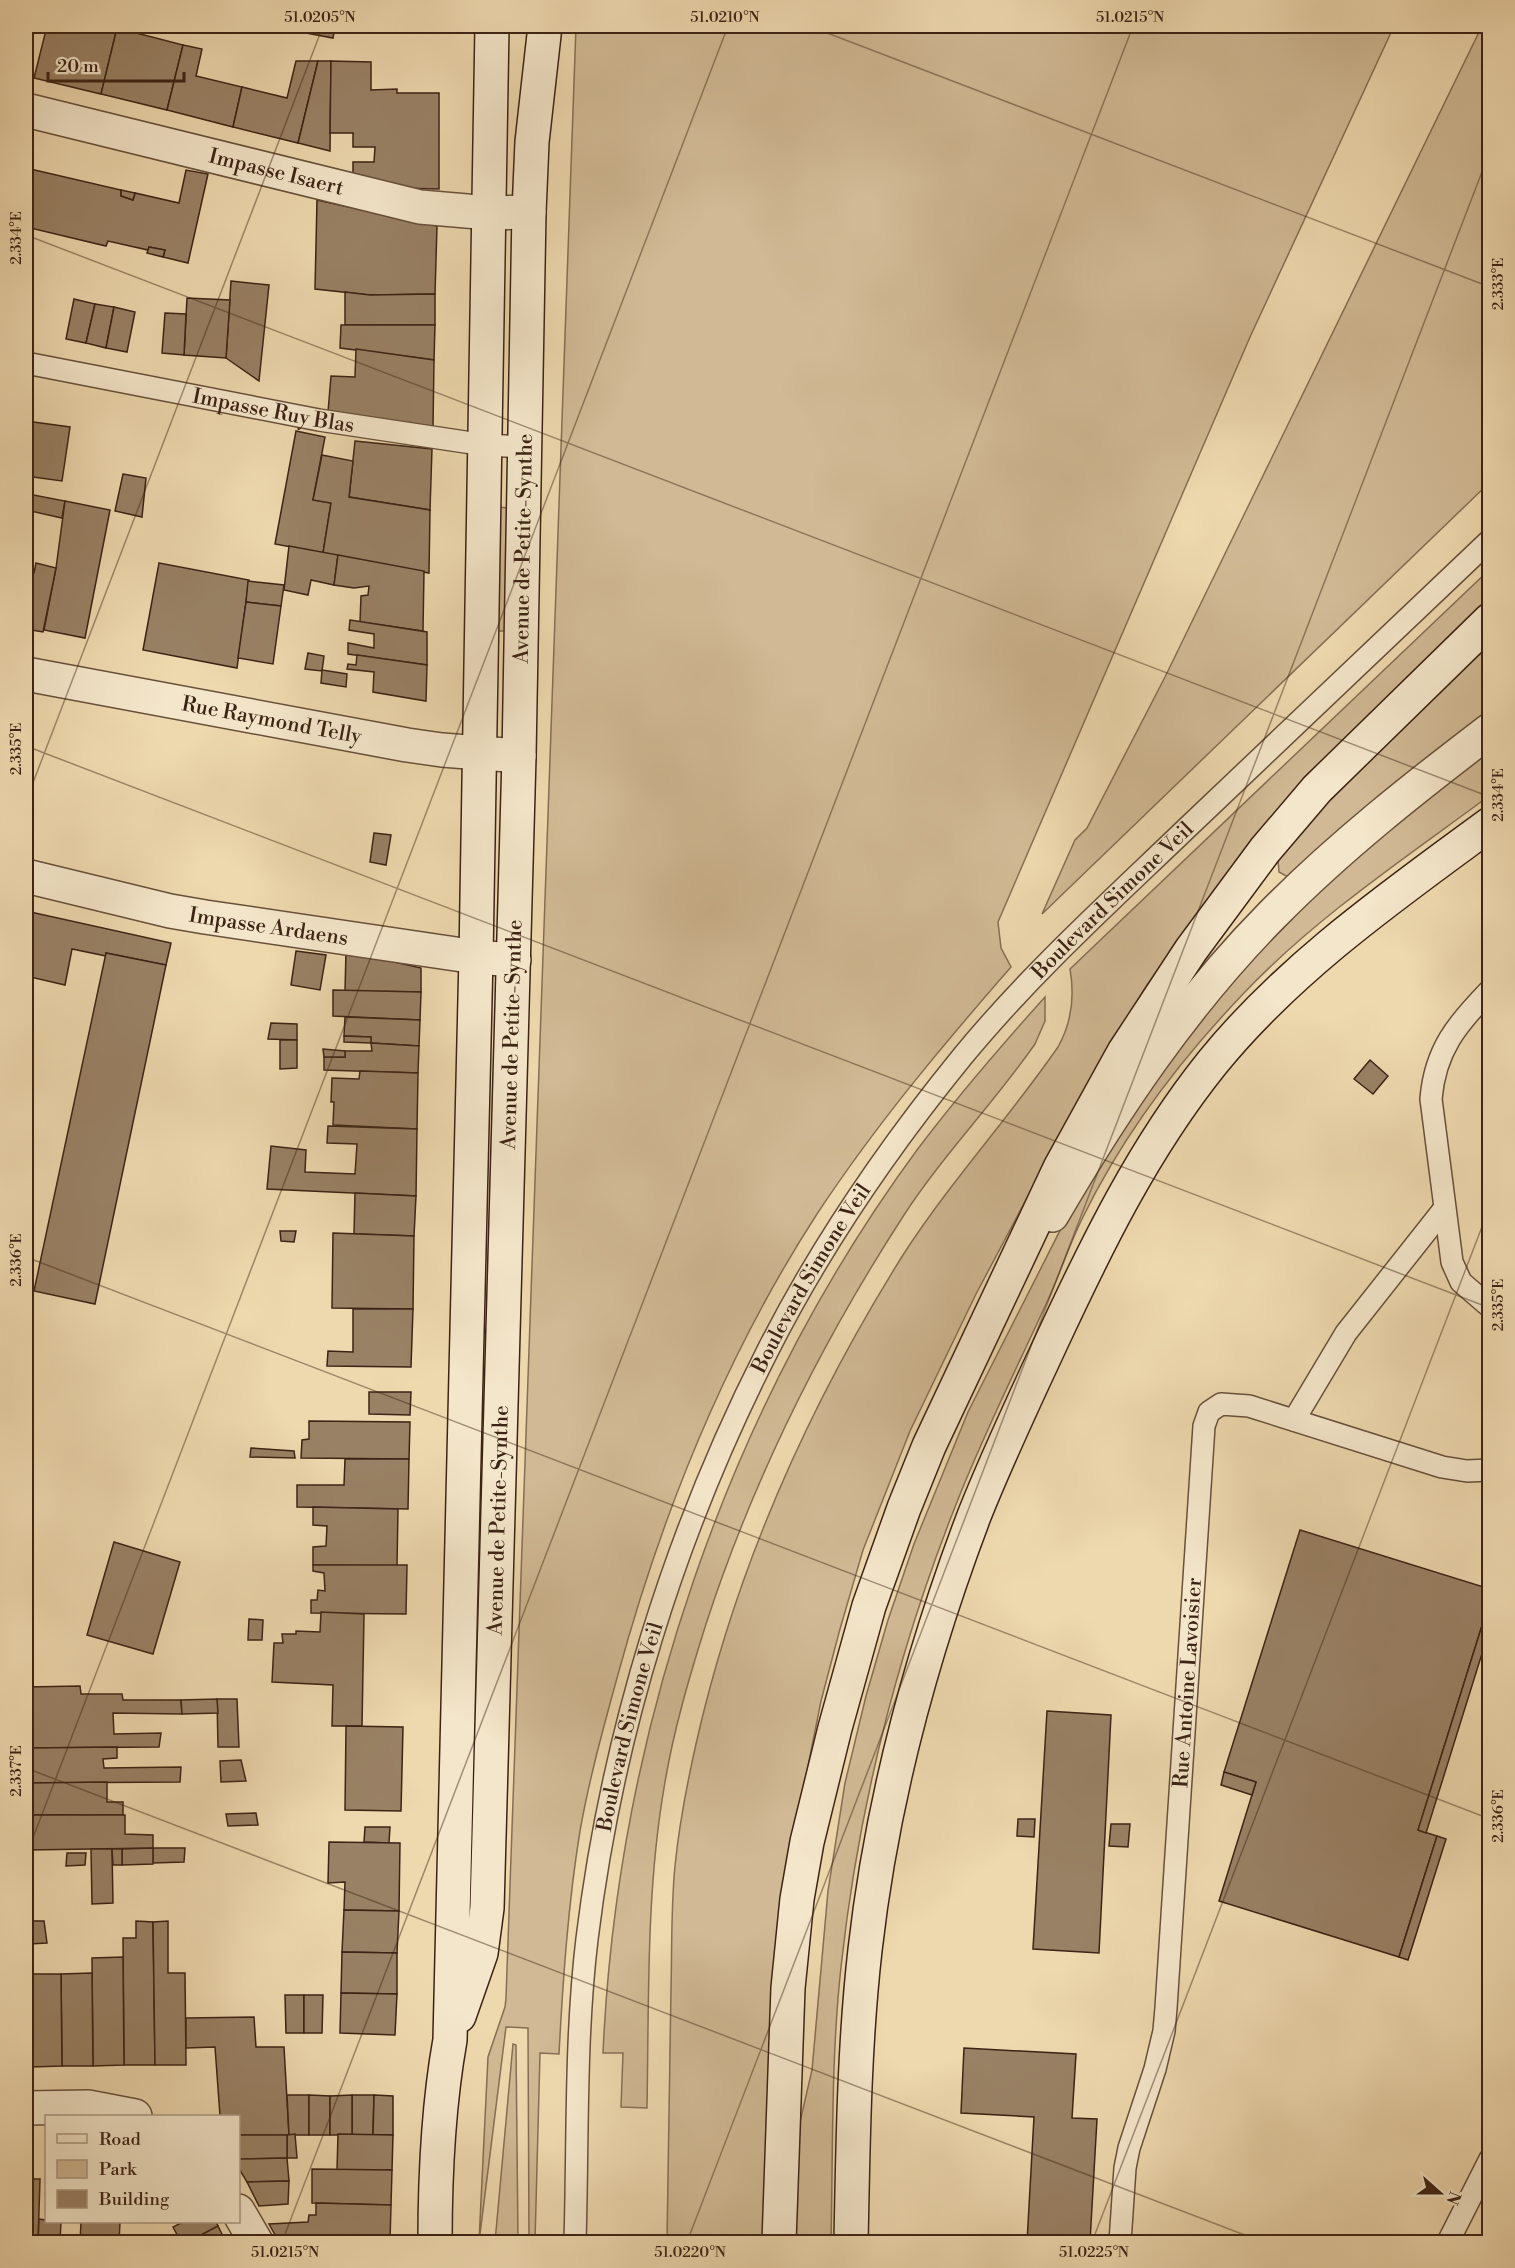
<svg xmlns="http://www.w3.org/2000/svg" width="1515" height="2268" viewBox="0 0 1515 2268" font-family="'Libre Bodoni',serif">
  <style>
    .green { fill: #d0b994; stroke: #866e54; stroke-width: 1.5 }
    .building { fill: #998165; stroke: #3c2315; stroke-width: 1.5 }
    .lines { fill: none; stroke-linecap: round; stroke-linejoin: round }
    .lane-casing { stroke: #68503b; stroke-width: 24 }
    .street-casing { stroke: #68503b; stroke-width: 36 }
    .secondary-casing { stroke: #3c2315; stroke-width: 36 }
    .lane { stroke: #f4e6ca; stroke-width: 21 }
    .street { stroke: #f4e6ca; stroke-width: 33 }
    .secondary { stroke: #f4e6ca; stroke-width: 33 }
    .ticks { fill: none; stroke: #3c2315; stroke-width: 1.5; stroke-opacity: 0.45 }
    .labels { text-anchor: middle; stroke-width: 5; stroke-linejoin: round; paint-order: stroke }
    .street-label { font-size: 21px; fill: #3c2315; stroke: #f4e6ca }
    .neatline { fill: none; stroke: #3c2315; stroke-width: 2 }
    .ticks-label { font-size: 15px; text-anchor: middle; fill: #3c2315 }
  </style>
  <rect width="100%" height="100%" fill="#eed8ae"/>
  <filter id="stains"><feTurbulence type="fractalNoise" baseFrequency=".00333" numOctaves="4"/><feColorMatrix values="0 0 0 0 .2 0 0 0 0 .09 0 0 0 0 .02 0 0 0 .5 -.17"/></filter>
  <radialGradient id="worn" r=".72"><stop offset=".6" stop-color="#630" stop-opacity="0"/><stop offset="1" stop-color="#630" stop-opacity=".3"/></radialGradient>
  <g class="green">
    <path d="M576,26H1394L1250,337L998,922L1001,948L1011,967C942,1046 875,1126 817,1214C725,1356 661,1516 617,1678C603,1729 589,1780 580,1831C568,1905 563,1979 559,2054L540,2053L535,2242H529L528,2028L506,2027L479,2242L488,2057L505,2007L506,1998Z"/>
    <path d="M1482,26H1490L1489,483L1042,914L1075,840L1087,828L1165,677Z"/>
    <path d="M497,507L509,508L506,631H495Z"/>
    <path d="M1489,570V603L1412,677L1183,934L1147,985L1099,1062L976,1294L910,1431L863,1550L840,1629L821,1701L802,1796L768,2242H667C668,2158 669,2074 671,1989C672,1948 671,1906 675,1866C679,1825 687,1784 696,1744C735,1571 809,1405 903,1255C950,1182 1009,1118 1058,1047C1072,1022 1075,997 1070,969Z"/>
    <path d="M1489,639V716L1288,877L1279,872L1278,860L1280,855L1347,780Z"/>
    <path d="M1489,746V796C1405,858 1315,918 1243,994C1180,1060 1123,1135 1083,1217C1069,1245 1060,1274 1047,1302C1016,1370 982,1437 955,1507C897,1654 858,1811 841,1967C831,2058 833,2151 831,2242H790L797,2135L812,2070L828,1891L845,1783L866,1696L888,1620L914,1544L968,1412L1074,1203L1180,1042L1308,896Z"/>
    <path d="M1045,997V1021L1035,1044C994,1103 943,1155 904,1215C821,1343 753,1480 706,1624C689,1678 673,1732 664,1788C646,1893 649,2002 647,2108L621,2107L623,2053H603C617,1734 728,1407 917,1150C957,1097 1001,1046 1045,997Z"/>
    <path d="M513,2044L516,2045L518,2242H495Z"/>
  </g>
  <g class="building">
    <path d="M47,26H107L117,28L101,94L34,78Z"/>
    <path d="M269,26H335L333,38Z"/>
    <path d="M117,28L183,45L167,110L101,94Z"/>
    <path d="M183,45L202,49L196,76L242,87L233,127L167,110Z"/>
    <path d="M296,61H318L298,143L233,127L242,87L287,98Z"/>
    <path d="M318,61H331L330,151L298,143Z"/>
    <path d="M331,61L371,62V90L397,89V93H439V189L397,188L353,177V162H374L375,147H353V133H330Z"/>
    <path d="M26,168L121,190V196L133,200L135,193L179,203L186,170L208,174L188,263L163,257L165,250L149,247L148,250L108,241L106,246L26,227Z"/>
    <path d="M121,190L135,193L133,200L121,196Z"/>
    <path d="M317,200L437,226L435,294L370,295L315,289Z"/>
    <path d="M149,247L165,250L163,257L147,253Z"/>
    <path d="M231,281L269,285L259,381L226,358Z"/>
    <path d="M26,292L32,294L26,322Z"/>
    <path d="M345,292L370,295L435,294V325H345Z"/>
    <path d="M187,298L230,300L226,358L184,355Z"/>
    <path d="M74,299L95,304L86,343L66,339Z"/>
    <path d="M95,304L114,307L106,348L86,343Z"/>
    <path d="M114,307L135,312L127,352L106,348Z"/>
    <path d="M165,313L186,314L184,355L162,353Z"/>
    <path d="M341,325H435L434,360L340,348Z"/>
    <path d="M356,349L434,360L433,427L328,412L331,376L355,377Z"/>
    <path d="M26,421L70,427L62,481L26,476Z"/>
    <path d="M296,431L325,437L313,500L331,503L323,553L275,544Z"/>
    <path d="M355,441L432,449L430,510L349,497Z"/>
    <path d="M322,455L353,461L349,497L430,510L429,573L323,553L331,503L313,500Z"/>
    <path d="M123,474L146,478L142,517L115,511Z"/>
    <path d="M28,494L65,501L62,518L26,510Z"/>
    <path d="M65,501L110,510L85,638L44,630L56,568Z"/>
    <path d="M289,546L338,555L334,585L311,580L308,595L284,590Z"/>
    <path d="M338,555L424,571L423,631L360,622L361,596L368,595L369,586L354,588L334,585Z"/>
    <path d="M36,563L56,568L43,632L26,629V572L34,573Z"/>
    <path d="M159,563L249,580L237,668L143,650Z"/>
    <path d="M248,581L284,585L281,606L246,602Z"/>
    <path d="M246,602L281,606L273,664L238,658Z"/>
    <path d="M350,620L427,632V665L348,654V643L374,648V634L349,630Z"/>
    <path d="M308,653L324,656L322,671L305,669Z"/>
    <path d="M357,655L427,665L426,701L373,692L374,672L347,669L348,664L356,665Z"/>
    <path d="M322,670L347,674L346,687L321,683Z"/>
    <path d="M374,833L391,835L386,865L370,862Z"/>
    <path d="M26,911L171,943L166,965L106,953V956L72,949L65,985L26,976Z"/>
    <path d="M296,951L326,955L320,990L291,985Z"/>
    <path d="M346,951L421,968V992L345,991Z"/>
    <path d="M106,953L166,965L95,1304L34,1291Z"/>
    <path d="M333,990L421,992L420,1020L333,1016Z"/>
    <path d="M345,1017L420,1020L419,1046L371,1043V1037L344,1036Z"/>
    <path d="M271,1023L297,1024V1040L268,1039Z"/>
    <path d="M344,1036L371,1037V1043L344,1042Z"/>
    <path d="M280,1040H297V1068L280,1069Z"/>
    <path d="M371,1043L419,1046L418,1073L324,1070V1057H345V1051H372Z"/>
    <path d="M323,1049L345,1051V1057H324Z"/>
    <path d="M1370,1060L1388,1076L1373,1094L1354,1079Z"/>
    <path d="M360,1071L418,1073L417,1129L333,1125L334,1102H331L332,1078L359,1079Z"/>
    <path d="M328,1126L417,1129L416,1196L267,1189L271,1146L306,1150L305,1172L355,1174L357,1144L327,1143Z"/>
    <path d="M355,1193L416,1196L414,1236L354,1234Z"/>
    <path d="M280,1231H296L294,1242L281,1241Z"/>
    <path d="M333,1233L414,1236L413,1309L332,1308Z"/>
    <path d="M353,1309H413L411,1367L327,1366L328,1351L353,1352Z"/>
    <path d="M369,1392H411L410,1415L369,1414Z"/>
    <path d="M309,1421L410,1422L409,1459L301,1458L302,1440L309,1439Z"/>
    <path d="M251,1448L294,1451L295,1458L250,1457Z"/>
    <path d="M345,1459H409L408,1509L297,1507V1485H344Z"/>
    <path d="M313,1507L398,1509L397,1566L313,1565V1547L326,1546L327,1526L313,1525Z"/>
    <path d="M1300,1530L1490,1589V1600L1418,1830L1437,1836L1399,1957L1219,1901L1256,1782L1224,1772Z"/>
    <path d="M114,1542L180,1562L153,1654L87,1635Z"/>
    <path d="M313,1565H407L406,1614L311,1613V1600H317L318,1590L325,1591L324,1573L313,1571Z"/>
    <path d="M1490,1600V1628L1426,1833L1418,1830Z"/>
    <path d="M321,1612L364,1614L362,1726H332L333,1685L272,1682L274,1643H283L282,1634H296V1631L320,1632Z"/>
    <path d="M249,1619L263,1620L262,1640H248Z"/>
    <path d="M80,1686L81,1694H122L123,1700H181L182,1714L113,1713L114,1734L161,1733L159,1747L26,1748V1687Z"/>
    <path d="M217,1699H237L239,1747H218Z"/>
    <path d="M217,1699L218,1713L182,1714L181,1700Z"/>
    <path d="M1047,1711L1111,1715L1099,1953L1033,1949Z"/>
    <path d="M346,1726L403,1727L401,1811L345,1810Z"/>
    <path d="M117,1747V1758L103,1759L104,1768L181,1767L180,1782L27,1783L26,1748Z"/>
    <path d="M241,1760L246,1781L221,1782L220,1761Z"/>
    <path d="M1224,1772L1256,1782L1252,1795L1221,1785Z"/>
    <path d="M107,1782V1802H123V1815H27V1783Z"/>
    <path d="M256,1813L258,1825L228,1826L226,1814Z"/>
    <path d="M27,1815H125V1834L153,1835V1848L28,1850Z"/>
    <path d="M1018,1819H1035L1034,1837L1017,1836Z"/>
    <path d="M1111,1824H1130L1128,1847L1109,1846Z"/>
    <path d="M365,1827H390L389,1843L364,1842Z"/>
    <path d="M1437,1836L1446,1839L1408,1960L1399,1957Z"/>
    <path d="M329,1842L400,1843L399,1911L344,1910L345,1882L328,1883Z"/>
    <path d="M153,1848H185L184,1862L153,1863Z"/>
    <path d="M153,1848V1864L122,1865V1849Z"/>
    <path d="M91,1849H112L113,1903L92,1904Z"/>
    <path d="M112,1849H122V1865H113Z"/>
    <path d="M67,1853H86L85,1865L66,1866Z"/>
    <path d="M344,1910L399,1911L397,1953L342,1952Z"/>
    <path d="M29,1921H44L47,1943L29,1944Z"/>
    <path d="M136,1921L153,1922L155,2065H124L123,1938H136Z"/>
    <path d="M168,1921V1973H185L186,2065H155L153,1922Z"/>
    <path d="M342,1952L397,1953V1994L341,1993Z"/>
    <path d="M123,1957L124,2065L93,2066L92,1958Z"/>
    <path d="M92,1973L93,2066H62L61,1974Z"/>
    <path d="M30,1974H61L62,2066L31,2067Z"/>
    <path d="M341,1993L397,1994L395,2035L340,2033Z"/>
    <path d="M285,1995H304V2033H286Z"/>
    <path d="M304,1995H323L322,2033H304Z"/>
    <path d="M254,2017L256,2047H284L289,2135H238V2116H220L215,2047L186,2048V2018Z"/>
    <path d="M964,2048L1076,2054L1072,2118L1097,2119L1090,2242H1027L1034,2117L961,2113Z"/>
    <path d="M287,2095H309V2135H289Z"/>
    <path d="M309,2095L330,2096V2135H309Z"/>
    <path d="M352,2095H374L373,2135H352Z"/>
    <path d="M352,2095V2135H330V2096Z"/>
    <path d="M374,2095L393,2096V2135H373Z"/>
    <path d="M295,2134L297,2158H287V2135Z"/>
    <path d="M338,2134L393,2135L392,2170H337Z"/>
    <path d="M238,2135H287V2158L238,2159Z"/>
    <path d="M287,2158L289,2181L247,2182L238,2167V2159Z"/>
    <path d="M312,2169L392,2170L391,2205L312,2203Z"/>
    <path d="M26,2179H40L38,2242H26Z"/>
    <path d="M289,2181L288,2204L259,2206L247,2182Z"/>
    <path d="M316,2203L391,2205L390,2241L336,2239L279,2242L269,2224L308,2222L309,2215H316Z"/>
    <path d="M39,2219L61,2222L60,2242H38Z"/>
    <path d="M81,2222H120L119,2242H80Z"/>
    <path d="M183,2222H216L218,2226L188,2242H181L173,2227Z"/>
    <path d="M218,2226L226,2242H188Z"/>
    <path d="M336,2239L390,2241V2242H286Z"/>
  </g>
  <g class="lines">
    <g class="lane-casing">
      <g id="lane">
        <path id="s1" d="M26,363L319,420L485,445L523,447"/>
        <path d="M1490,990C1457,1024 1435,1050 1431,1099L1452,1262L1461,1282L1490,1307"/>
        <path d="M1294,1420L1346,1333L1444,1209"/>
        <path id="s2" d="M575,2242C578,2142 575,2039 587,1939C612,1735 674,1535 767,1352C820,1247 888,1148 962,1057C1031,973 1111,901 1189,826C1289,731 1389,635 1490,540"/>
        <path id="s3" d="M1120,2242L1125,2168L1129,2148L1155,2069L1164,2031L1166,2008L1204,1426L1209,1412L1221,1404L1249,1406L1442,1467L1467,1471L1490,1470"/>
        <path d="M1448,2242L1490,2159"/>
      </g>
    </g>
    <g class="street-casing">
      <g id="street">
        <path id="s4" d="M26,110L420,207L490,213L529,212"/>
        <path id="s5" d="M26,674L407,745L442,750L519,756"/>
        <path id="s6" d="M26,876L170,911L205,917L476,957L514,960"/>
        <path d="M1052,1215C1115,1107 1184,1004 1272,915C1339,847 1414,788 1490,730"/>
        <path d="M26,2108L88,2107L135,2116"/>
        <path d="M238,2211L256,2242"/>
      </g>
    </g>
    <g class="secondary-casing">
      <g id="secondary">
        <path id="s7" d="M459,2016L481,1953L487,1908L519,756L529,212L532,142L545,26"/>
        <path d="M435,2242C435,2175 438,2107 450,2040L476,957L492,26"/>
        <path d="M779,2242L788,1988L797,1899L807,1842L835,1728L869,1606L904,1508L929,1446L1060,1168L1124,1052L1191,950L1265,850L1317,789L1490,620"/>
        <path d="M851,2242C853,2145 854,2047 865,1950C882,1800 921,1656 974,1516C997,1458 1024,1401 1050,1345C1096,1246 1143,1149 1212,1063C1289,968 1392,896 1490,824"/>
      </g>
    </g>
    <use href="#lane" class="lane"/>
    <use href="#street" class="street"/>
    <use href="#secondary" class="secondary"/>
  </g>
  <path class="ticks" d="M809,26L1490,287M26,235L1490,797M26,746L1490,1308M26,801L323,26M26,1257L1490,1819M26,1768L1263,2242M26,1856L728,26M282,2242L1133,26M687,2242L1490,151M1092,2242L1490,1206"/>
  <g class="labels">
    <g class="street-label">
      <text dy="7" stroke="none"><textPath href="#s4" startOffset="258">Impasse Isaert</textPath></text>
      <text dy="7" stroke="none"><textPath href="#s1" startOffset="252">Impasse Ruy Blas</textPath></text>
      <text dy="7" stroke="none"><textPath href="#s7" startOffset="1472">Avenue de Petite-Synthe</textPath></text>
      <text dy="7" stroke="none"><textPath href="#s5" startOffset="250">Rue Raymond Telly</textPath></text>
      <text dy="7" stroke="none"><textPath href="#s2" startOffset="1492">Boulevard Simone Veil</textPath></text>
      <text dy="7" stroke="none"><textPath href="#s6" startOffset="248">Impasse Ardaens</textPath></text>
      <text dy="7" stroke="none"><textPath href="#s7" startOffset="986">Avenue de Petite-Synthe</textPath></text>
      <text dy="7" stroke="none"><textPath href="#s2" startOffset="1006">Boulevard Simone Veil</textPath></text>
      <text dy="7" stroke="none"><textPath href="#s7" startOffset="500">Avenue de Petite-Synthe</textPath></text>
      <text dy="7" stroke="none"><textPath href="#s3" startOffset="566">Rue Antoine Lavoisier</textPath></text>
      <text dy="7" stroke="none"><textPath href="#s2" startOffset="520">Boulevard Simone Veil</textPath></text>
    </g>
  </g>
  <rect width="1515" height="2268" fill="none" stroke="#eed8ae" stroke-width="66"/>
  <rect x="45" y="2115" width="195" height="108" fill="#f4e6ca" stroke="#aa9882" stroke-width="1.5"/>
  <rect x="57" y="2134" width="30" height="9" fill="#f4e6ca" stroke="#aa9882" stroke-width="1.5"/>
  <text x="99" y="2145" font-size="18" fill="#3c2315">Road</text>
  <rect x="57" y="2160" width="30" height="18" fill="#d0b994" stroke="#aa9882" stroke-width="1.5"/>
  <text x="99" y="2175" font-size="18" fill="#3c2315">Park</text>
  <rect x="57" y="2190" width="30" height="18" fill="#998165" stroke="#aa9882" stroke-width="1.5"/>
  <text x="99" y="2205" font-size="18" fill="#3c2315">Building</text>
  <g transform="translate(1440 2193) rotate(111)" stroke="#f4e6ca" stroke-width="4.5" paint-order="stroke">
  <path d="M0-4.5L10 22L0 15L-10 22Z" fill="#3c2315"/>
  <text y="-9" font-size="16" font-weight="bold" text-anchor="middle" fill="#3c2315">N</text>
  </g>
  <path d="M48 72v9h136v-9" fill="none" stroke="#3c2315" stroke-width="3"/>
  <text x="57" y="72" font-size="18" fill="#3c2315" stroke="#f4e6ca" stroke-width="4.5" paint-order="stroke">20 m</text>
  <rect x="33" y="33" width="1449" height="2202" class="neatline"/>
  <g class="ticks-label">
    <text x="320" y="22">51.0205°N</text>
    <text x="725" y="22">51.0210°N</text>
    <text x="1130" y="22">51.0215°N</text>
    <text transform="translate(16 238) rotate(-90)" y="5">2.334°E</text>
    <text transform="translate(1498 284) rotate(-90)" y="5">2.333°E</text>
    <text transform="translate(16 749) rotate(-90)" y="5">2.335°E</text>
    <text transform="translate(1498 795) rotate(-90)" y="5">2.334°E</text>
    <text transform="translate(16 1260) rotate(-90)" y="5">2.336°E</text>
    <text transform="translate(1498 1305) rotate(-90)" y="5">2.335°E</text>
    <text transform="translate(16 1771) rotate(-90)" y="5">2.337°E</text>
    <text transform="translate(1498 1816) rotate(-90)" y="5">2.336°E</text>
    <text x="285" y="2257">51.0215°N</text>
    <text x="690" y="2257">51.0220°N</text>
    <text x="1094" y="2257">51.0225°N</text>
  </g>
  <rect width="100%" height="100%" filter="url(#stains)"/>
  <rect width="100%" height="100%" fill="url(#worn)"/>
</svg>
